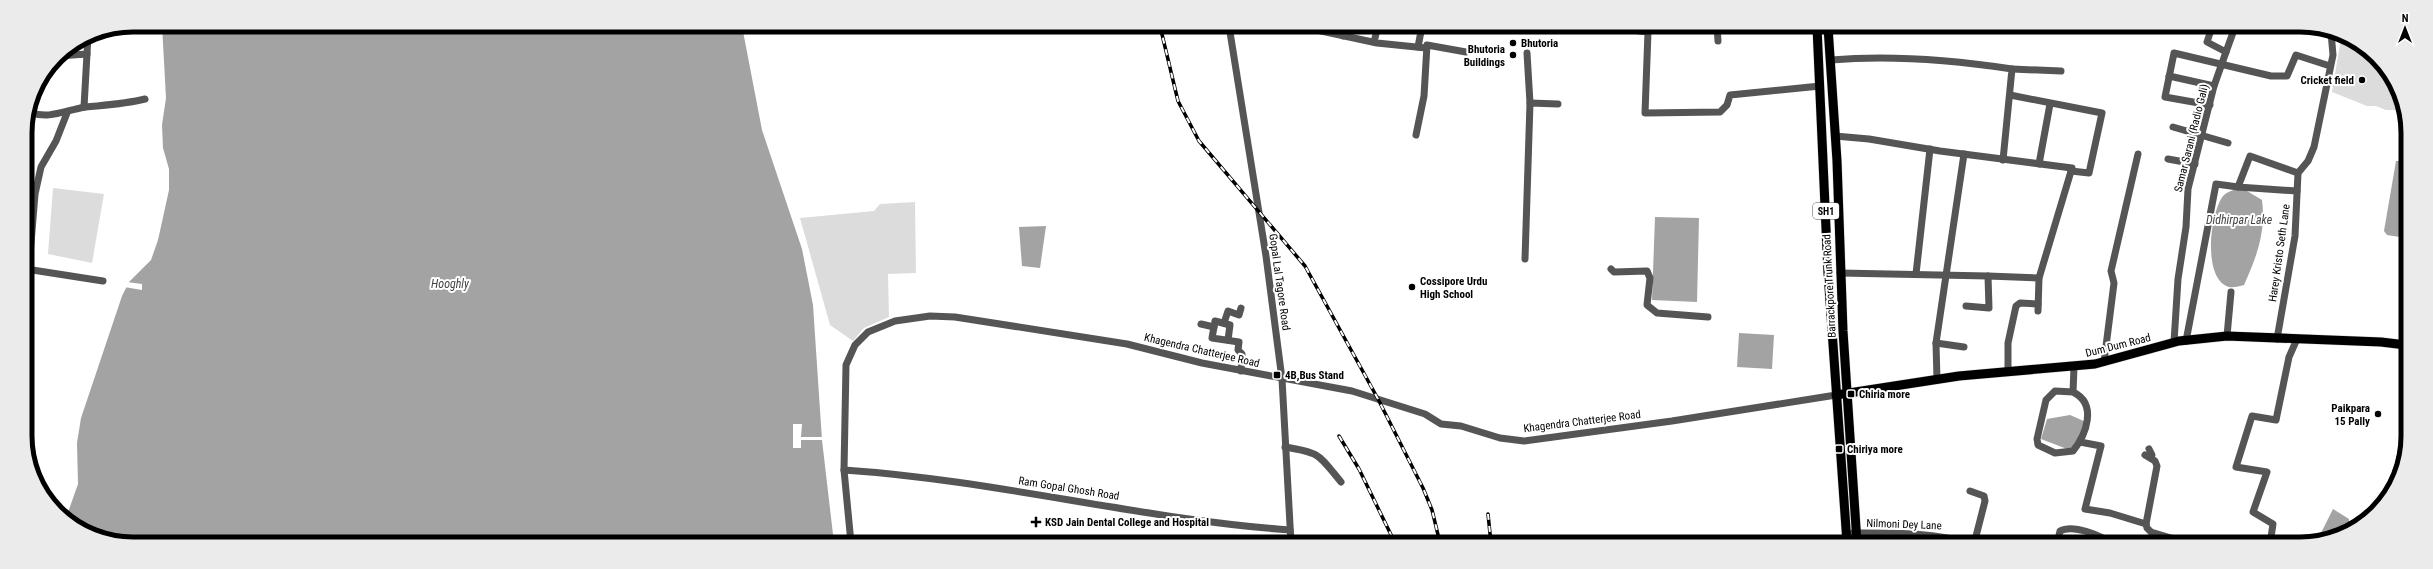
<svg xmlns="http://www.w3.org/2000/svg" width="2433" height="569" viewBox="0 0 2433 569" font-family="'Roboto Condensed',sans-serif">
  <style>
    .green { fill: #dcdcdc }
    .water { fill: #a3a3a3 }
    .pier { fill: #fff }
    .lines { fill: none; stroke-linecap: round; stroke-linejoin: round }
    .major-casing { stroke: #dbdbdb; stroke-width: 10 }
    .minor { stroke: #555; stroke-width: 7 }
    .major { stroke: #000; stroke-width: 9 }
    .rail-casing { stroke: #000; stroke-width: 3.5 }
    .rail { stroke: #fff; stroke-width: 2; stroke-dasharray: 6; stroke-linecap: butt }
    .poi-dot { fill: #000; stroke: #fff; stroke-width: 1.5 }
    .labels { text-anchor: middle; stroke-width: 4; stroke-linejoin: round; paint-order: stroke }
    .shield { fill: #fff; stroke: #4c4c4c; stroke-width: 1 }
    .shield-label { font-size: 10px; font-weight: bold; fill: #000 }
    .poi-label { font-size: 11px; font-weight: bold; fill: #000; stroke: #fff; text-anchor: start }
    .street-label { font-size: 11px; fill: #000; stroke: #fff }
    .water-label { font-size: 12px; font-style: italic; fill: #444; stroke: #fff }
    .rim { fill: none; stroke: #000; stroke-width: 5 }
  </style>
  <rect width="100%" height="100%" fill="#fff"/>
  <g class="green">
    <path d="M2341,38L2376,56L2405,110H2386L2376,106H2367L2332,92Z"/>
    <path d="M53,188L104,194L92,263L48,254Z"/>
    <path d="M915,202L916,273L888,274L889,317L864,328L853,341L830,325L800,218L874,211L880,204Z"/>
  </g>
  <g class="water">
    <path d="M162,25L742,26L762,130L802,249L813,305L822,440L834,543L112,542L66,518L78,484L77,443L81,418L122,296L129,282L151,260L158,240L169,190V169L163,148L162,125L166,98Z"/>
    <path d="M2396,161H2406V238L2387,235L2384,231Z"/>
    <path d="M2237,189L2247,191L2262,200C2266,232 2257,256 2244,285C2240,286 2233,288 2229,287C2202,279 2210,213 2223,196C2227,192 2232,190 2237,189Z"/>
    <path d="M1655,217L1699,218L1697,302L1652,300Z"/>
    <path d="M1046,226L1040,268L1022,266L1019,227Z"/>
    <path d="M1739,333L1774,335L1772,369L1737,367Z"/>
    <path d="M2070,415L2086,422L2075,448L2067,449L2041,439L2047,419Z"/>
    <path d="M2333,509L2349,519V531L2341,536L2317,541Z"/>
  </g>
  <g class="pier">
    <path d="M127,282L142,284V290L124,287Z"/>
    <path d="M793,424H802L801,437H822V440H801V448H793Z"/>
  </g>
  <g class="lines">
    <g class="major-casing">
      <g id="major">
        <path d="M1817,27L1828,273L1847,543"/>
        <path d="M1828,27L1837,161L1843,331L1857,543"/>
        <path d="M1836,395L1959,376L2095,364L2179,341L2227,336L2381,342L2406,345"/>
      </g>
    </g>
    <g class="minor">
      <path d="M1229,26L1266,256L1282,379L1291,543"/>
      <path d="M1298,26L1377,43L1426,48"/>
      <path d="M1598,26L1648,32L1645,113L1720,112L1727,105L1730,95L1820,86"/>
      <path d="M1717,26L1718,41"/>
      <path d="M1343,36L1346,26"/>
      <path d="M1374,42L1378,26"/>
      <path d="M1418,47L1422,26"/>
      <path d="M2226,52L2235,27"/>
      <path d="M1527,53L1530,103"/>
      <path d="M58,56L87,54"/>
      <path d="M1831,60C1890,55 1953,60 2012,69L2003,160"/>
      <path d="M2012,69L2061,71"/>
      <path d="M2169,76L2214,86"/>
      <path d="M2010,95L2102,113L2089,173L2071,171"/>
      <path d="M2210,105L2165,97L2174,53L2271,76H2287L2296,55L2330,66"/>
      <path d="M84,107L88,36"/>
      <path d="M29,112C50,120 65,110 86,107C106,105 125,104 145,99"/>
      <path d="M2173,127L2228,143"/>
      <path d="M1416,135L1424,96L1427,45L1466,52"/>
      <path d="M1835,136L1869,139L1940,151L2072,168L2039,278L1988,276L1989,308L1966,306"/>
      <path d="M2168,159L2195,164"/>
      <path d="M2039,164L2050,104"/>
      <path d="M2297,191L2238,187L2250,156L2298,173"/>
      <path d="M1525,259L1530,103L1558,104"/>
      <path d="M29,268L35,194L41,167L56,141L67,113"/>
      <path d="M26,269L103,281"/>
      <path d="M1611,269L1614,272L1647,271L1650,278L1647,305L1657,313L1708,317"/>
      <path d="M1840,273L1988,276"/>
      <path d="M1916,274L1930,149"/>
      <path d="M2038,311L2039,278"/>
      <path d="M1224,323L1228,311L1239,315L1241,308"/>
      <path d="M1201,324L1214,327L1212,338L1239,342L1238,350L1242,354L1241,371"/>
      <path d="M1214,327L1215,321L1230,325L1228,340"/>
      <path d="M2227,336L2231,292"/>
      <path d="M2277,339L2295,236L2298,173L2308,161L2314,147L2333,55L2331,32"/>
      <path d="M2186,341L2216,184L2238,187"/>
      <path d="M2174,342L2178,279L2186,227L2188,189L2214,86L2226,52L2207,42L2212,27"/>
      <path d="M1936,343L1964,347"/>
      <path d="M2104,362L2114,283L2111,271L2138,154"/>
      <path d="M2008,372V343L2016,306L2020,303L2038,304"/>
      <path d="M1937,380L1936,343L1964,154"/>
      <path d="M2073,392C2098,404 2086,435 2073,451L2055,453L2038,445L2037,439L2046,400L2055,391L2073,392L2074,367"/>
      <path d="M2080,442L2101,446L2085,509L2110,513L2146,524L2147,528L2151,532L2191,544"/>
      <path d="M1285,447C1321,453 1318,454 1341,482"/>
      <path d="M2149,449L2152,455L2151,458"/>
      <path d="M2145,455L2155,461L2157,466L2146,524"/>
      <path d="M844,470C994,480 1140,519 1290,530"/>
      <path d="M1970,491L1984,496L1985,501L1974,544"/>
      <path d="M2393,491L2406,428"/>
      <path d="M1853,533C1893,533 1933,532 1972,544"/>
      <path d="M851,543L844,470L846,365L855,345L868,332L895,321L930,316L955,317L1127,344L1202,363L1352,391L1425,414L1441,424L1461,426L1500,438L1524,441L1672,421L1836,395"/>
      <path d="M2057,544L2060,531C2073,524 2101,535 2112,544"/>
      <path d="M2270,544L2273,524L2253,512L2267,472L2236,467L2252,416L2276,420L2289,357L2297,339"/>
    </g>
    <use href="#major" class="major"/>
    <g class="rail-casing">
      <g id="rail">
        <path d="M1160,26L1178,101L1199,141L1305,266L1378,399L1423,488L1432,510L1440,543"/>
        <path d="M1339,436L1359,469L1395,543"/>
        <path d="M1488,514L1491,543"/>
      </g>
    </g>
    <use href="#rail" class="rail"/>
  </g>
  <g class="poi-dot">
    <circle cx="1513" cy="43" r="4"/>
    <circle cx="1513" cy="55" r="4"/>
    <circle cx="2362" cy="80" r="4"/>
    <circle cx="1412" cy="287" r="4"/>
    <rect x="1273" y="371" width="8" height="8" rx="2"/>
    <rect x="1847" y="390" width="8" height="8" rx="2"/>
    <circle cx="2378" cy="414" r="4"/>
    <rect x="1835" y="445" width="8" height="8" rx="2"/>
    <path d="M1034 516h4v4h4v4h-4v4h-4v-4h-4v-4h4z"/>
  </g>
  <g class="labels">
    <rect class="shield" x="1813" y="203" width="26" height="16" rx="3"/>
    <g class="shield-label">
      <text x="1826" y="215">SH1</text>
    </g>
    <g class="poi-label">
      <text x="1521" y="47">Bhutoria</text>
      <text x="1505" y="53" text-anchor="end">Bhutoria<tspan x="1505" dy="13">Buildings</tspan></text>
      <text x="2354" y="84" text-anchor="end">Cricket field</text>
      <text x="1420" y="285">Cossipore Urdu<tspan x="1420" dy="13">High School</tspan></text>
      <text x="1285" y="379">4B,Bus Stand</text>
      <text x="1859" y="398">Chiria more</text>
      <text x="2370" y="412" text-anchor="end">Paikpara<tspan x="2370" dy="13">15 Pally</tspan></text>
      <text x="1847" y="453">Chiriya more</text>
      <text x="1045" y="526">KSD Jain Dental College and Hospital</text>
    </g>
    <g class="street-label">
      <text transform="translate(2191 138) rotate(-76)" y="4">Samar Sarani (Radio Gali)</text>
      <text transform="translate(2279 253) rotate(-82)" y="4">Harey Kristo Seth Lane</text>
      <text transform="translate(1280 282) rotate(82)" y="4">Gopal Lal Tagore Road</text>
      <text transform="translate(1829 286) rotate(-93)" y="4">Barrackpore Trunk Road</text>
      <text transform="translate(2118 345) rotate(-14)" y="4">Dum Dum Road</text>
      <text transform="translate(1202 350) rotate(13)" y="4">Khagendra Chatterjee Road</text>
      <text transform="translate(1582 421) rotate(-7)" y="4">Khagendra Chatterjee Road</text>
      <text transform="translate(1069 488) rotate(9)" y="4">Ram Gopal Ghosh Road</text>
      <text transform="translate(1904 524) rotate(2)" y="4">Nilmoni Dey Lane</text>
    </g>
    <g class="water-label">
      <text x="2239" y="224">Didhirpar Lake</text>
      <text x="450" y="288">Hooghly</text>
    </g>
  </g>
  <path d="M0 0H2433V569H0ZM133 32H2300A101 101 0 0 1 2401 133V436A101 101 0 0 1 2300 537H133A101 101 0 0 1 32 436V133A101 101 0 0 1 133 32Z" fill="#ebebeb" fill-rule="evenodd"/>
  <path class="rim" d="M133 32H2300A101 101 0 0 1 2401 133V436A101 101 0 0 1 2300 537H133A101 101 0 0 1 32 436V133A101 101 0 0 1 133 32Z"/>
  <g transform="translate(2405 28)" stroke="#ffffff" stroke-width="3" paint-order="stroke">
  <path d="M0-3L7 15L0 10L-7 15Z" fill="#000000"/>
  <text y="-6" font-size="11" font-weight="bold" text-anchor="middle" fill="#000000">N</text>
  </g>
</svg>
